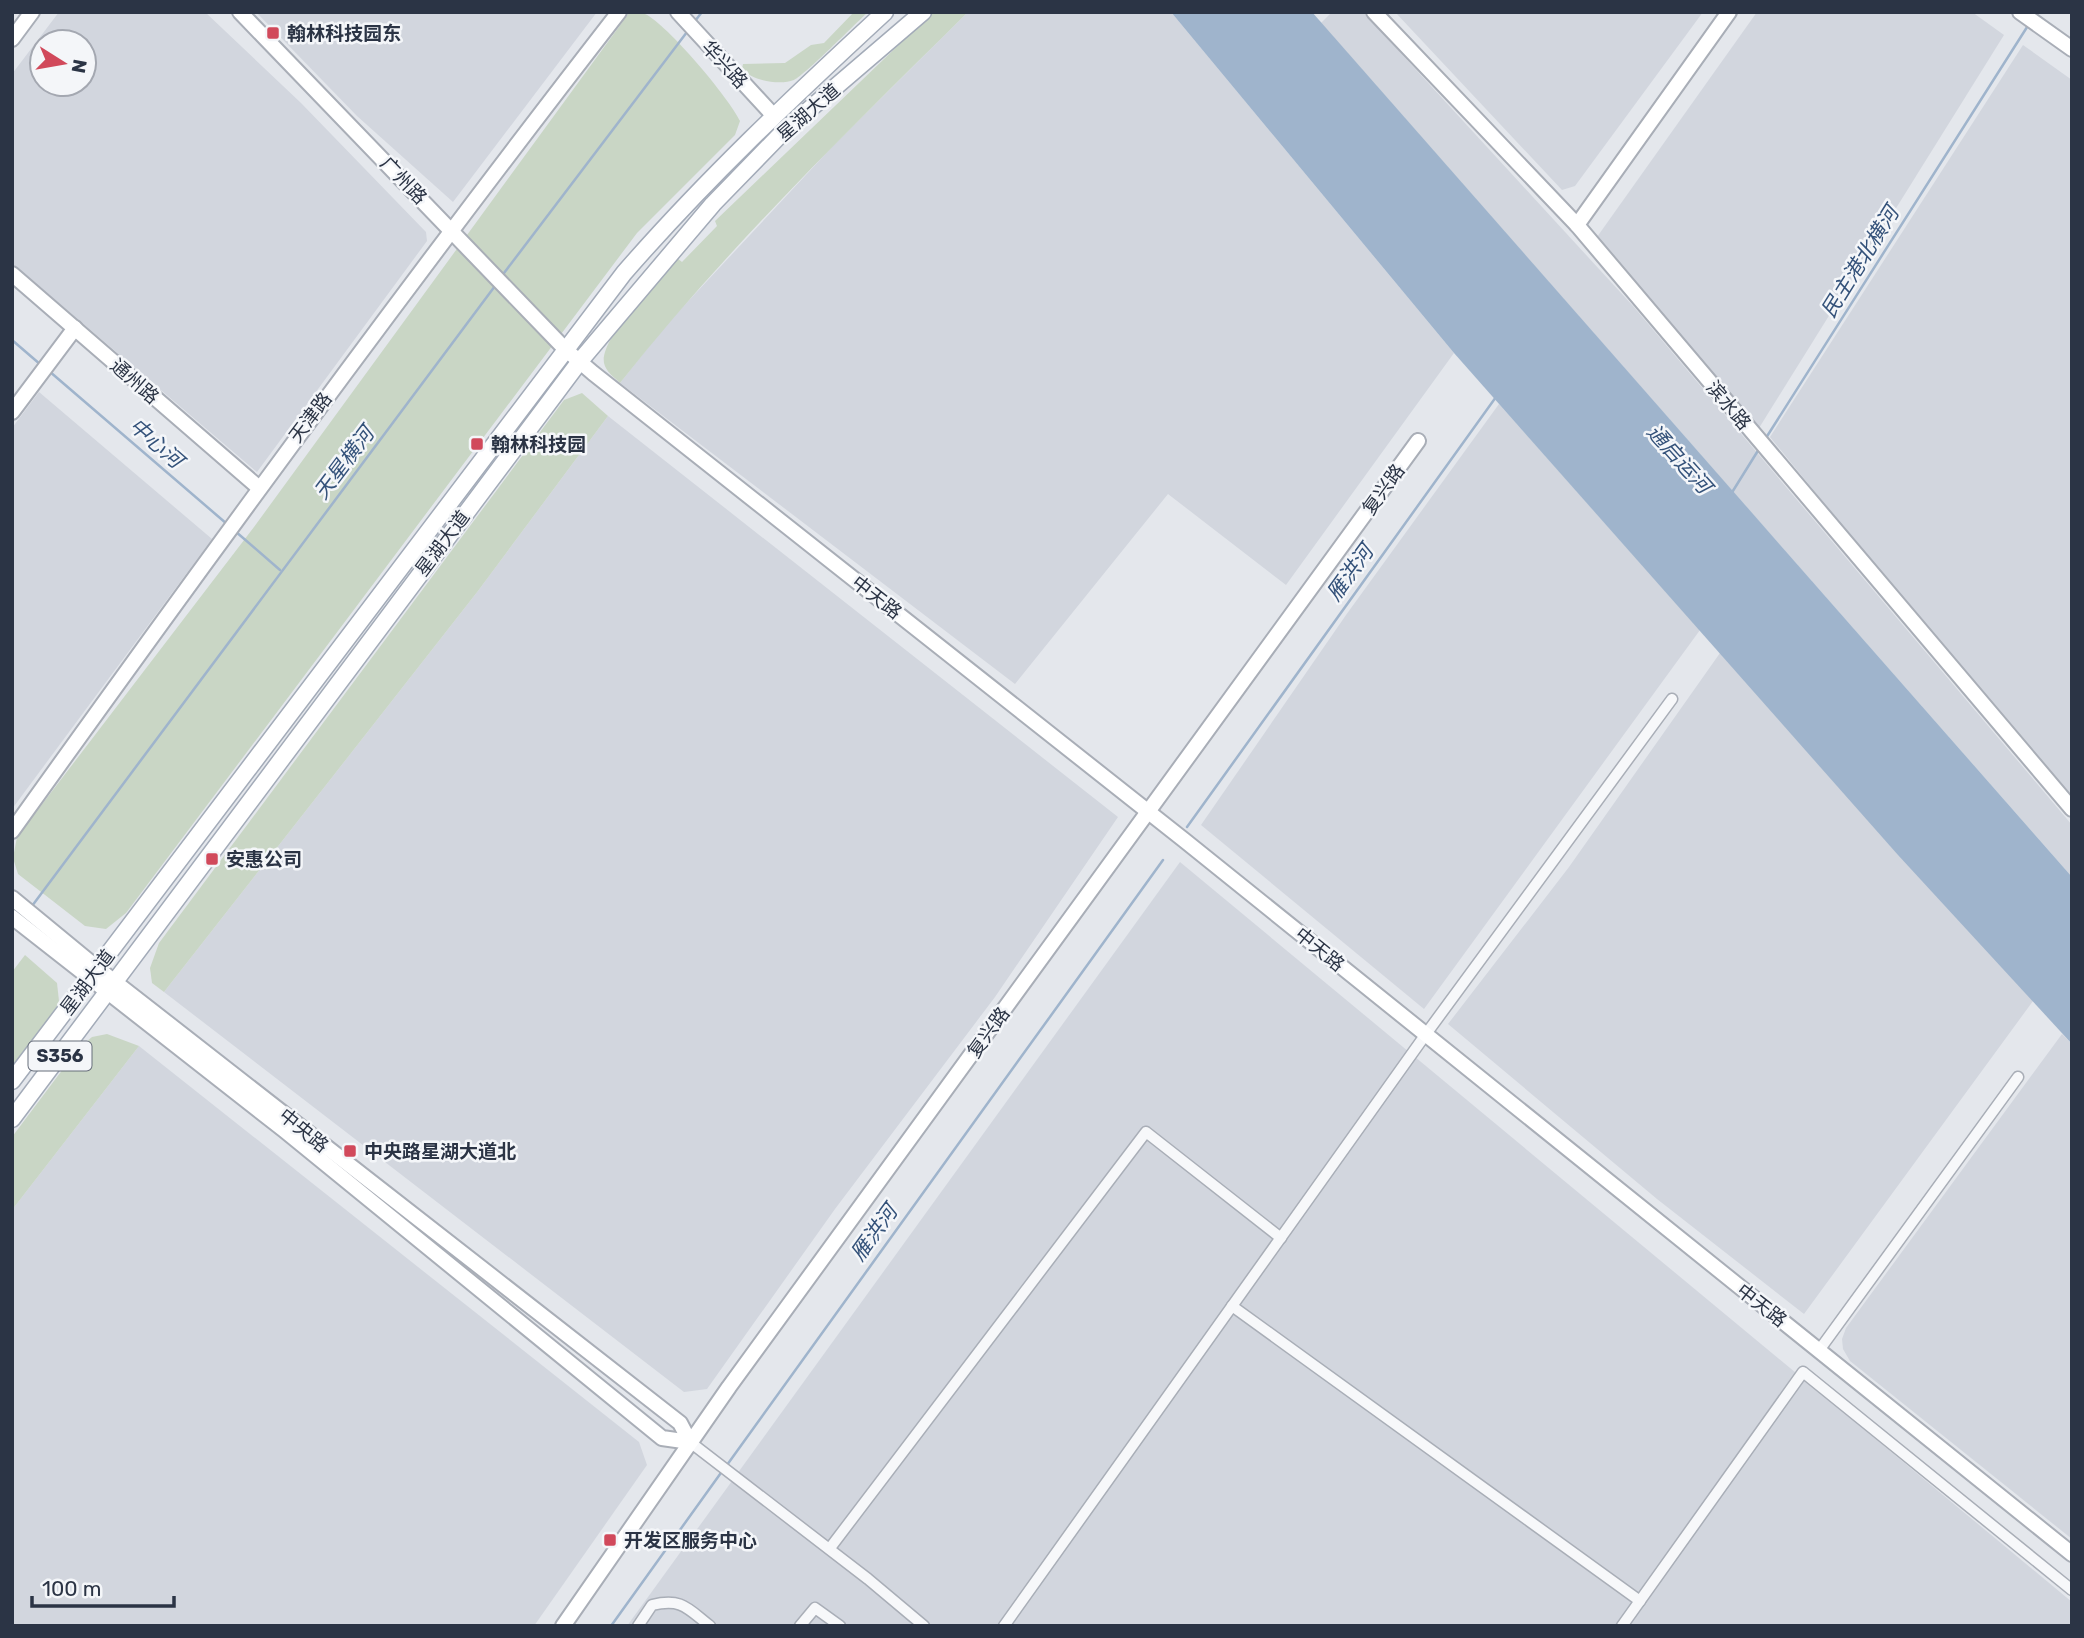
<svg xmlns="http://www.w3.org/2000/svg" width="2084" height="1638" viewBox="0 0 2084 1638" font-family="Rubik,'Noto Sans SC',sans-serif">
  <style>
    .built { fill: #d2d6de; fill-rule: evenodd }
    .green { fill: #c9d6c5 }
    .water { fill: #9fb4cc }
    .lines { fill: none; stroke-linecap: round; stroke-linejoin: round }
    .stream { stroke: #9fb4cc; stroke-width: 2.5 }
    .street-casing { stroke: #a9aeb7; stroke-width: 13 }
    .secondary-casing { stroke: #a9aeb7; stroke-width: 18 }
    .primary-casing { stroke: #a3abb8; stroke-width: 19 }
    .street { stroke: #f7f8fa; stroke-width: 10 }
    .secondary { stroke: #fff; stroke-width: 14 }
    .primary { stroke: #fff; stroke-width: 16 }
    .poi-dot { fill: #d1495b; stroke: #f4f6f9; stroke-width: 2.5 }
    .labels { text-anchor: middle; stroke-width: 5; stroke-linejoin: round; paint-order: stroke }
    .shield { fill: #f4f6f9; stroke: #676e7b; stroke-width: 2 }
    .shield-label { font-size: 18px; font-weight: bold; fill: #2b3445 }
    .poi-label { font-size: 19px; font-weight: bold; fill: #2b3445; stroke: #f4f6f9; text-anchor: start }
    .street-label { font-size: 19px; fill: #2b3445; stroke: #f4f6f9 }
    .water-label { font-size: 21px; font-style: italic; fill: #34527a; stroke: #f4f6f9 }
  </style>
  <rect width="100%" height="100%" fill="#e4e7ec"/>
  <g class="built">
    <path d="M59,12H205L301,103L426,232L427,241L257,472L12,263V74ZM42,42H84V84H42Z"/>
    <path d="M256,12H597L453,202L357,116Z"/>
    <path d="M968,12H1171L1454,353L1286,585L1168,494L1015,684L620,383L666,325L832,147Z"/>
    <path d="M1332,12H1363L1633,306L2072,825V877L1321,23Z"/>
    <path d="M1395,12H1703L1575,186L1562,190Z"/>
    <path d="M1757,12H1972L2004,35L1759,428L1597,237Z"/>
    <path d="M2023,45L2072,80V797L1904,601L1770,437Z"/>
    <path d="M39,392L212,539L12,809V428Z"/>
    <path d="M1499,404L1700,630L1424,1009L1201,825L1346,615Z"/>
    <path d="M608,416L1118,817L995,997L835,1209L707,1389L684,1392L164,992L478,591Z"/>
    <path d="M1720,653L2033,1001L1804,1314L1657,1199L1448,1024L1569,867Z"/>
    <path d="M1180,862L2072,1602V1626H627Z"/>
    <path d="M2062,1034L2072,1044V1539L1850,1361L1843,1349L1842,1339L1846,1328Z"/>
    <path d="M139,1046L639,1442L647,1465L534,1626H12V1210Z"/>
  </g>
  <g class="green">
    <path d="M854,12H868C854,25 806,74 794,80C779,86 751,80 742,69L743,64L785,63L811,45L824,43Z"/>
    <path d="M933,12H968C848,131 725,250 620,383C614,377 606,372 604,363C600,337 660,278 677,258L682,262L717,226L715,221Z"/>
    <path d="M629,13C635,13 641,12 645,14C667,24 730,99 740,121L735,135L637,233L126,913L106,929L85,926L18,874L13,858L17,837L254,527Z"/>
    <path d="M582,393L608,416L478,591L164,992L152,983L150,968L159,943L564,400Z"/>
    <path d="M25,955L57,983L59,1001L50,1021L12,1072V972Z"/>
    <path d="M107,1034L139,1046L12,1210V1137L78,1049L92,1037Z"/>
  </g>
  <path class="water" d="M1171,12H1312L2072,877V1044L1898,855L1454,353Z"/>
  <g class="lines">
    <g class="stream">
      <path d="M695,21L702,12"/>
      <path d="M501,277L687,32"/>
      <path d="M12,340L41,365"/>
      <path d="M49,371L227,524"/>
      <path d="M1764,441L2029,24"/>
      <path d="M1731,494L1759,449"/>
      <path d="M235,531L280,570"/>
      <path d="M1187,827L1496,397"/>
      <path d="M32,906L495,286"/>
      <path d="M727,1465L1163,860"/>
      <path d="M611,1626L723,1470"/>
    </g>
    <g class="street-casing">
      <g id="street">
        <path d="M1232,1306L1640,1601"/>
        <path d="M1820,1349L2018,1077"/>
        <path d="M690,1442L868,1579L924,1626"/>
        <path d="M830,1548L1146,1132L1281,1238"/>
        <path d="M638,1626L652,1605C682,1598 687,1608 710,1626"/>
        <path d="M800,1626L815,1608L840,1626"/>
        <path d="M1004,1626L1426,1034L1672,699"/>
        <path d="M1622,1626L1803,1372L2072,1590"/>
      </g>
    </g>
    <g class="secondary-casing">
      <g id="secondary">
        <path d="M240,12L565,349L593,373L1184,840L2072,1554"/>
        <path d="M678,12L773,115"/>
        <path d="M1374,12L1577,225L2072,809"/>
        <path d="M2020,12L2072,49"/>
        <path d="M12,39L32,12"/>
        <path d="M1577,225L1729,12"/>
        <path d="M12,274L258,487"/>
        <path d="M12,412L75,328"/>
        <path d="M12,831C210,554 410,281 619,12"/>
        <path d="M12,898L97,968L680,1423L690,1442"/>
        <path d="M12,917L284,1130L662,1438L690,1442"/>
        <path d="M563,1626L729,1387L1418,441"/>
      </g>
    </g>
    <g class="primary-casing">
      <g id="primary">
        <path d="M12,1081L624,273C705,180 794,96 885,12"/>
        <path d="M12,1119L580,361L713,204L784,131L923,12"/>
      </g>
    </g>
    <use href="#street" class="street"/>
    <use href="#secondary" class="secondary"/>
    <use href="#primary" class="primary"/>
  </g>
  <g class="poi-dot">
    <rect x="266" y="26" width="14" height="14" rx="3.5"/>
    <rect x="470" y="437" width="14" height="14" rx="3.5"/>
    <rect x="205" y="852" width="14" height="14" rx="3.5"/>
    <rect x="343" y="1144" width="14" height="14" rx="3.5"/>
    <rect x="603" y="1533" width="14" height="14" rx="3.5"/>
  </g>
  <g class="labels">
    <rect class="shield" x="28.5" y="1041.5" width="63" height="29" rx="5"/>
    <g class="shield-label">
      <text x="60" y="1062">S356</text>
    </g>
    <g class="poi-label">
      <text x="287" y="40">翰林科技园东</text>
      <text x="491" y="451">翰林科技园</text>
      <text x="226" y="866">安惠公司</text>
      <text x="364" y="1158">中央路星湖大道北</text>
      <text x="624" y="1547">开发区服务中心</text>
    </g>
    <g class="street-label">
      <text transform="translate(725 64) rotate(47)" y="7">华兴路</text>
      <text transform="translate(808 112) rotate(-41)" y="7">星湖大道</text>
      <text transform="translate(404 180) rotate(46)" y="7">广州路</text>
      <text transform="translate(135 381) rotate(41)" y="7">通州路</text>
      <text transform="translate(1729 405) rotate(50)" y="7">滨水路</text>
      <text transform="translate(310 417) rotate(-53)" y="7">天津路</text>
      <text transform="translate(1383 489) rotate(-54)" y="7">复兴路</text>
      <text transform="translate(442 543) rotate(-53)" y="7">星湖大道</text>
      <text transform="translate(877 597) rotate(38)" y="7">中天路</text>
      <text transform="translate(1320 949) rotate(39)" y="7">中天路</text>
      <text transform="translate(87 982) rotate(-53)" y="7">星湖大道</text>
      <text transform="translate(988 1032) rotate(-54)" y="7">复兴路</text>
      <text transform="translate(304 1130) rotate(39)" y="7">中央路</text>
      <text transform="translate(1762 1305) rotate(38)" y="7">中天路</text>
    </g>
    <g class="water-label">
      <text transform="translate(1860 262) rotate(-58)" y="7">民主港北横河</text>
      <text transform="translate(156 443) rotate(41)" y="7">中心河</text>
      <text transform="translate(1679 459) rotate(48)" y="7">通启运河</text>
      <text transform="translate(344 463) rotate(-53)" y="7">天星横河</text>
      <text transform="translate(1350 573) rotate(-54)" y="7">雁洪河</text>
      <text transform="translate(874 1233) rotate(-54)" y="7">雁洪河</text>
    </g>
  </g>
  <rect width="2084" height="1638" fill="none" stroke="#2b3445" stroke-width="28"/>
  <g transform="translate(63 63) rotate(101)"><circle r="33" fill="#f4f6f9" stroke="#a4a8b1" stroke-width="2"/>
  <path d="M0-5L12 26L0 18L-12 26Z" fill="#d1495b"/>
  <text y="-10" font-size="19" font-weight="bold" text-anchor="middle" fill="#2b3445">N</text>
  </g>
  <path d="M32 1596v10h142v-10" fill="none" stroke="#2b3445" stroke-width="3.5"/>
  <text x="42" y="1596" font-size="21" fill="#2b3445" stroke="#f4f6f9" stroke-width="5" paint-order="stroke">100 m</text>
</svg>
